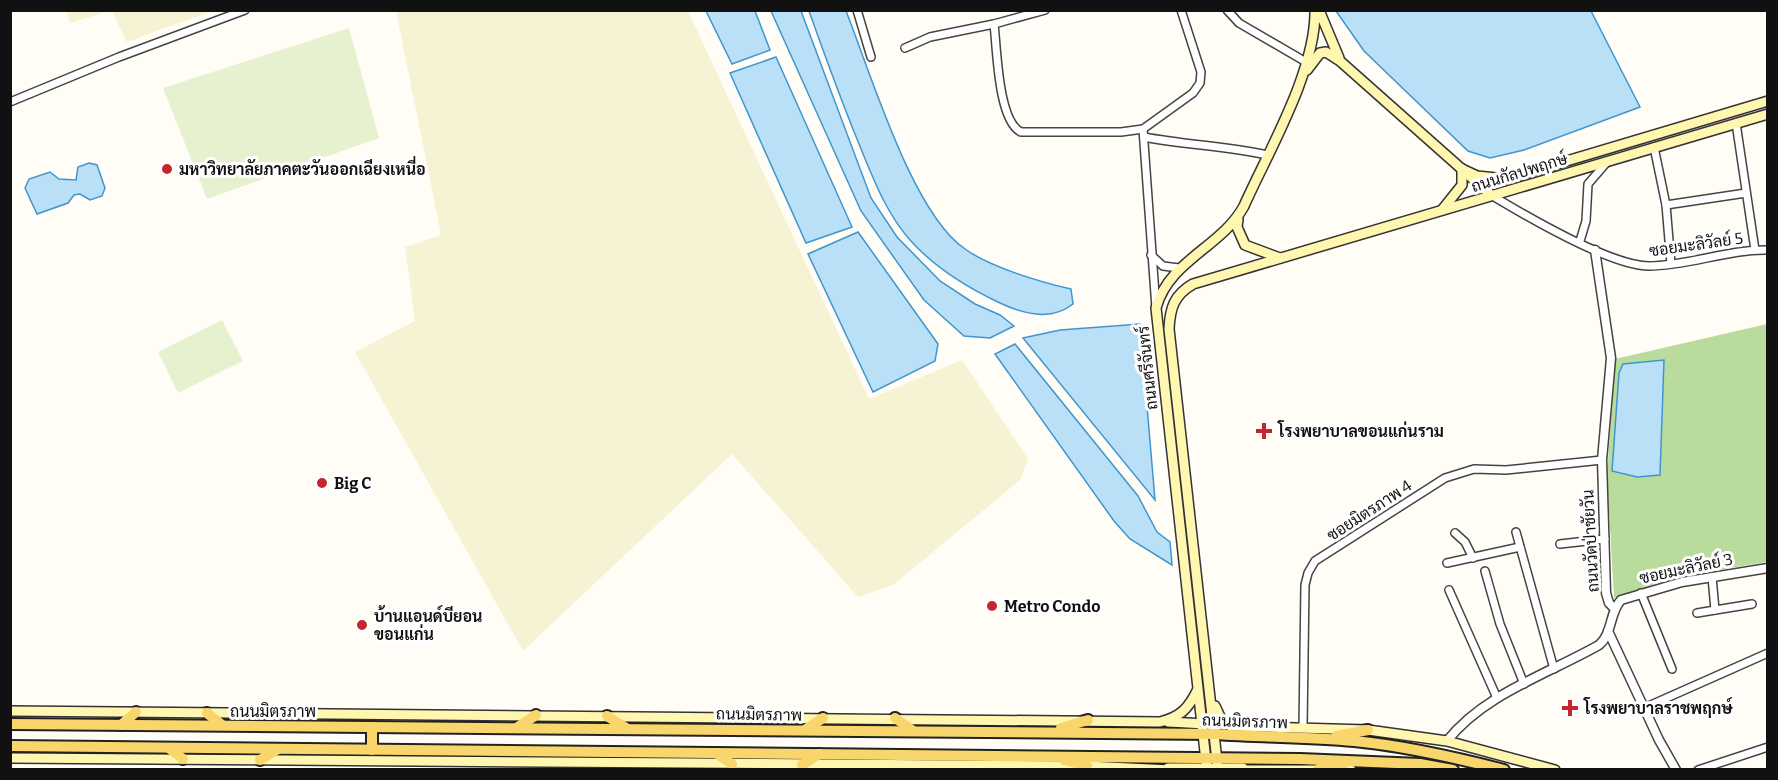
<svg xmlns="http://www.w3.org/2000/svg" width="1778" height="780" viewBox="0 0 1778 780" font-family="Bitter,Sarabun,serif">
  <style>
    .farmland { fill: #f6f3d4 }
    .forest { fill: #b9dc9c }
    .pitch { fill: #e6f2cf }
    .water { fill: #b9e0f7; stroke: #3f96cf; stroke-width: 1.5 }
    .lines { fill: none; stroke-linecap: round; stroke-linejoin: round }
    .minor-casing { stroke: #444; stroke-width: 10 }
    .tertiary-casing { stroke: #444; stroke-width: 11 }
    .secondary-casing { stroke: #333; stroke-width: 12 }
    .primary-casing { stroke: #222; stroke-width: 14 }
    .minor { stroke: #fff; stroke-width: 7 }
    .tertiary { stroke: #fff; stroke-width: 8 }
    .secondary { stroke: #fff6b0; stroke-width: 9 }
    .primary { stroke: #f9d66b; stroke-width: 10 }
    .poi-dot { fill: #c4262e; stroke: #fff; stroke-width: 2 }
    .labels { text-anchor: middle; stroke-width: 6; stroke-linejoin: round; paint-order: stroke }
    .poi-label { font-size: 16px; font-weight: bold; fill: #111; stroke: #fff; text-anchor: start }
    .street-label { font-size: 16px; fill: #111; stroke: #fff }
  </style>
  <rect width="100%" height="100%" fill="#fffdf5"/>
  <g class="farmland">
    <path d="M66,10H109V11L70,23Z"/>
    <path d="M112,11H212L127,42Z"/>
    <path d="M396,11H688L869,399L962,360L1028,459L1020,480L893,585L858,597L732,454L523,651L355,352L415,321L405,247L441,235Z"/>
  </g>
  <path class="forest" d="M1767,324V562L1675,577L1614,598L1607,476L1615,359Z"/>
  <g class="pitch">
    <path d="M349,28L379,138L207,199L163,88Z"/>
    <path d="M222,320L243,361L178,393L158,352Z"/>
  </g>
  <g class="water">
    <path d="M706,11H755L770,50L732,64Z"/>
    <path d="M771,11H801L871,198L897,237L940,281L975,304L1000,315L1014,326L990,338L964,336L924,300L861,211Z"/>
    <path d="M809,11H846C870,71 912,213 965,249C990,267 1040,282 1071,289L1073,304C1052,321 1023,314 1000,303C968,288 935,268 910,240C886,213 873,178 859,144C841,100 825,56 809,11Z"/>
    <path d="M1336,11H1591L1640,107L1524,150L1490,158L1468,151L1364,51Z"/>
    <path d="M776,57L852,227L806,243L730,73Z"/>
    <path d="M89,163L97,165L105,188L102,196L90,200L80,194L74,195L68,203L37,214L25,188L29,179L50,172L59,179L76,180L78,167Z"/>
    <path d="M858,232L938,344L935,361L873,392L808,254Z"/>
    <path d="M1140,324L1155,500L1023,338L1060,330Z"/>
    <path d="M1015,344L1138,496L1157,532L1170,542L1172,565L1130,539L1114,521L995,354Z"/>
    <path d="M1664,360L1660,475L1637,477L1612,471L1619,373L1623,364Z"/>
  </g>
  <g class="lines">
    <g class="minor-casing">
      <g id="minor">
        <path d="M857,10L871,57"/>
        <path d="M1045,10L994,24C997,49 998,121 1021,132H1121L1143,129L1193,93L1200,83L1201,72L1181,10"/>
        <path d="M1227,10L1239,23L1306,62"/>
        <path d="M905,48L930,37L994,24"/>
        <path d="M10,102L119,57L245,10"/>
        <path d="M1736,123L1755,250"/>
        <path d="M1143,129L1156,308"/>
        <path d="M1144,137C1186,145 1226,146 1267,155"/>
        <path d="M1654,147L1666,205L1671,264"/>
        <path d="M1491,195C1526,216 1612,266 1649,266C1689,266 1728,249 1768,250"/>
        <path d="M1666,205L1746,193"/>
        <path d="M1580,241L1586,221L1588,184L1607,162"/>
        <path d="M1151,255L1163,266L1179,268"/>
        <path d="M1516,532L1554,669"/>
        <path d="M1455,533L1465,542L1473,558"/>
        <path d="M1560,544L1605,539"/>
        <path d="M1447,563L1520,547"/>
        <path d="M1485,571L1500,624L1524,684"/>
        <path d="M1712,577L1715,610"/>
        <path d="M1449,590L1497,698"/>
        <path d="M1641,593L1672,669"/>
        <path d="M1697,613L1752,604"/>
        <path d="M1644,708L1768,653"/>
        <path d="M1303,727L1305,585L1308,573L1315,561L1445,478L1474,469L1506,470L1602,460"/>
        <path d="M1698,770L1768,747"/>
      </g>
    </g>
    <g class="tertiary-casing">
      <g id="tertiary">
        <path d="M1595,250L1611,358L1602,460L1606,593L1609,603L1614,608"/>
        <path d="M1608,631L1659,740L1676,770"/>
        <path d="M1447,741C1484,694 1548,674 1599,645C1613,633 1609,613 1621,600L1682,582L1768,568"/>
      </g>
    </g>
    <g class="secondary-casing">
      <g id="secondary">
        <path d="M1319,10L1339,58"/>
        <path d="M1307,70L1320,53L1326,52L1340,61L1491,195"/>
        <path d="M1462,169L1477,176L1506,179L1768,101"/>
        <path d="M1442,210L1462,185V169"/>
        <path d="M1238,219L1237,227L1245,245L1280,258"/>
        <path d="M1215,706L1222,721L1231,726L1368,730L1447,741L1555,770"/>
        <path d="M10,711L1160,722C1180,717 1188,709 1197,691"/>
        <path d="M1168,722L1206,724"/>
        <path d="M10,758L1087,766L1171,770"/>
        <path d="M1168,768H1243"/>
        <path d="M1207,770L1156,308C1169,260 1222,247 1244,206C1269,150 1316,71 1315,10"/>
        <path d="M1218,770L1169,329C1170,308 1174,295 1193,284L1768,114"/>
        <path d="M1238,770H1351"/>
      </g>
    </g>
    <g class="primary-casing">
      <g id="primary">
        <path d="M207,713L222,725"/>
        <path d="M607,716L626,728"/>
        <path d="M895,718L912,730"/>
        <path d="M10,724L1215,734C1261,737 1308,737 1354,741C1405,746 1454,757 1504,770"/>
        <path d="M121,725L136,712"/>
        <path d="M518,727L536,715"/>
        <path d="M1061,728L1088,720"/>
        <path d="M805,730L823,718"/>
        <path d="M1336,736L1368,730"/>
        <path d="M10,746L1300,759L1420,764L1453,770"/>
        <path d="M169,748L183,759"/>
        <path d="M372,750V727"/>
        <path d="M716,753L732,764"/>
        <path d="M260,760L278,749"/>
        <path d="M1064,760L1087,766"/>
        <path d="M802,765L819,754"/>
        <path d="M1319,769L1344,764"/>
      </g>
    </g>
    <use href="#minor" class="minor"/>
    <use href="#tertiary" class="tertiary"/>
    <use href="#secondary" class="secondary"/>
    <use href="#primary" class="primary"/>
  </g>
  <g class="poi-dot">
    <circle cx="167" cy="169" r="6"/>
    <path d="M1261 422h6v6h6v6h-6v6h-6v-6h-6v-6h6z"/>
    <circle cx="322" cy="483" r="6"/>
    <circle cx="992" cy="606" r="6"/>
    <circle cx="362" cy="625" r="6"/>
    <path d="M1567 699h6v6h6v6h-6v6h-6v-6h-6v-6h6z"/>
  </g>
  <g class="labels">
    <g class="poi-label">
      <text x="179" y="175">มหาวิทยาลัยภาคตะวันออกเฉียงเหนี่อ</text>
      <text x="1278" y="437">โรงพยาบาลขอนแก่นราม</text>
      <text x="334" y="489">Big C</text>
      <text x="1004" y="612">Metro Condo</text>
      <text x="374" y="622">บ้านแอนด์บียอน<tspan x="374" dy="18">ขอนแก่น</tspan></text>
      <text x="1584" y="714">โรงพยาบาลราชพฤกษ์</text>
    </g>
    <g class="street-label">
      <text transform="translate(1519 172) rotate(-17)" y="6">ถนนกัลปพฤกษ์</text>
      <text transform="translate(1696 244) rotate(-8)" y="6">ซอยมะลิวัลย์ 5</text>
      <text transform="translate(1147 368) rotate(-96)" y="6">ถนนศรีจันทร์</text>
      <text transform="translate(1369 510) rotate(-33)" y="6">ซอยมิตรภาพ 4</text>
      <text transform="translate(1590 541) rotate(-93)" y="6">ถนนวัดป่าชัยวัน</text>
      <text transform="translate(1686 568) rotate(-12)" y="6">ซอยมะลิวัลย์ 3</text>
      <text x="273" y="717">ถนนมิตรภาพ</text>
      <text transform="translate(759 714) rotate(1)" y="6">ถนนมิตรภาพ</text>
      <text transform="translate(1245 721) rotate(2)" y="6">ถนนมิตรภาพ</text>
    </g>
  </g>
  <rect width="1778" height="780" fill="none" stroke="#111111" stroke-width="24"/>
</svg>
